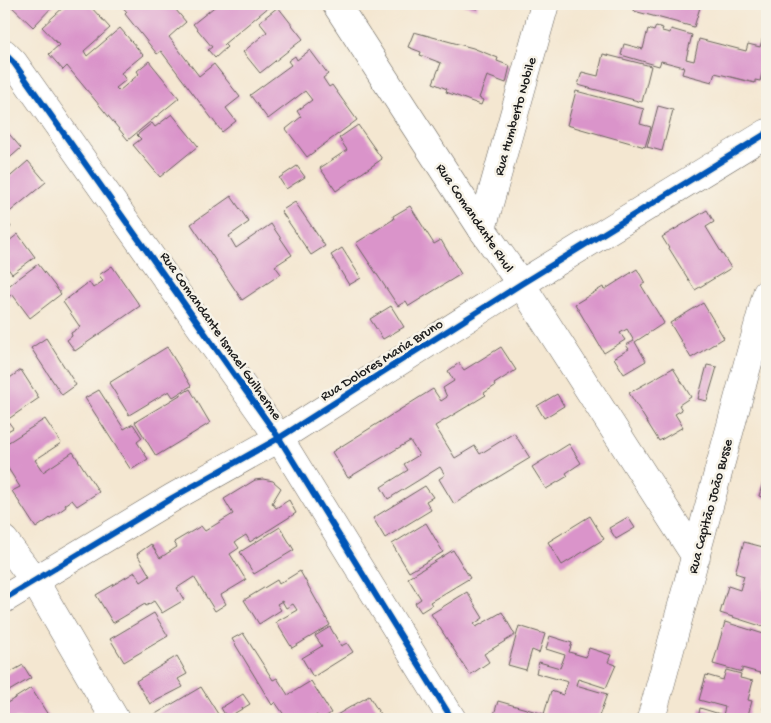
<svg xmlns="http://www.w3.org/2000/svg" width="771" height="723" viewBox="0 0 771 723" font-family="'Gochi Hand',sans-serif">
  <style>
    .building { fill: #da94ca }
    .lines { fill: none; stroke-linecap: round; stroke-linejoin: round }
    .minor-casing { stroke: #68635b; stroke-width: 29 }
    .minor { stroke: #fff; stroke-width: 28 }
    .cycleway-casing { stroke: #f7f3e8; stroke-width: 9 }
    .cycleway { stroke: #0057b8; stroke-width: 6 }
    .labels { text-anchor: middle; stroke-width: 5; stroke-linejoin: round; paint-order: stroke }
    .street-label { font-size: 14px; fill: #1c1c1c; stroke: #f7f3e8 }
  </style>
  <rect width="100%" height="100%" fill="#f7f3e8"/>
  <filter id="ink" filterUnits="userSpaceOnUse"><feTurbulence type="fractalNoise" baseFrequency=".02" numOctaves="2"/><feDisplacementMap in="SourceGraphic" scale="10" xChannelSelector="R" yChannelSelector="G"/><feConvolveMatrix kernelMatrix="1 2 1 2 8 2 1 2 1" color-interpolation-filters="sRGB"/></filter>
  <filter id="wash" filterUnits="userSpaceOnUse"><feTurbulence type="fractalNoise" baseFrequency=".0096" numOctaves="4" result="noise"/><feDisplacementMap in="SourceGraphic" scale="20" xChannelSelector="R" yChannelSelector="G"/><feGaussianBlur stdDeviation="1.12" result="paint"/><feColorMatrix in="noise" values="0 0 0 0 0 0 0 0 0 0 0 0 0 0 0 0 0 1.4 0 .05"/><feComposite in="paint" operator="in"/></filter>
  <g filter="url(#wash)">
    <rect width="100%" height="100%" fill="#f4e7d1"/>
    <g id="blocks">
      <g class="building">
        <path d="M9,4H55L33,27Z"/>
        <path d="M67,4L90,6L110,28L84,51L87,56L120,28L143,55L121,73L126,80L116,88L119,91L139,74L137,71L149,61L179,98L128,140L67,66L63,70L49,54L59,45L42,27Z"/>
        <path d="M120,4H171L186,22L169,37L199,76L214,64L240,97L226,108L236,121L222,132L161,51L157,54L125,14L127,12Z"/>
        <path d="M218,4H268L270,6L224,44L227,47L215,58L208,50L212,47L193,24Z"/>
        <path d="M459,4H478L477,9Z"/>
        <path d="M636,4H701L694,27L634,11Z"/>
        <path d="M278,7L303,39L260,73L243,52L267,32L259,22Z"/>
        <path d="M765,7H767V17L763,16Z"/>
        <path d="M767,23V67L764,66L760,81L755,80V83L715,73L712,82L682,74L684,67L661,61L659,66L621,55L624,44L643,49L648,29L654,31L656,26L663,28L662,31L670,33L671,29L692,35L686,59L694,61L699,39L746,51L748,44L760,47Z"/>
        <path d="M414,32L473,48L498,58L497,61L510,66L506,83L487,76L479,98L483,100L481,105L446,92L447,89L433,83L441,63L420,55L421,52L408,47Z"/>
        <path d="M310,50L328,74L323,78L329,87L332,85L357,120L307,157L286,129L301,117L297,111L312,100L305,91L268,119L250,95L291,65L288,61L295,56L297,60Z"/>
        <path d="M603,54L651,66L642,102L578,85L582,72L598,76Z"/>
        <path d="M576,91L644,109L640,124L651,127L645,147L567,125Z"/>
        <path d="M658,106L673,110L662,151L647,147Z"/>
        <path d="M172,114L198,146L160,177L133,145L141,139L137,135L152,123L155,127Z"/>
        <path d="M358,125L382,159L336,191L320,168L347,150L339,138Z"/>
        <path d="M4,128L21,148L4,163Z"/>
        <path d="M28,161L46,182L6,215L4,213V182Z"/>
        <path d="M297,166L305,177L286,189L279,178Z"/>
        <path d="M231,196L249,222L229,236L236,248L271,224L292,255L275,266L281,274L242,300L191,224Z"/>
        <path d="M295,202L325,246L311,255L281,211Z"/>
        <path d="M410,206L434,244L441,240L461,274L409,306L406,301L398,306L356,243L394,219L393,216Z"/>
        <path d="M707,210L714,222L706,227L731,268L695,290L662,237Z"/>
        <path d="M4,216L11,227L4,233Z"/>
        <path d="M18,234L35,257L12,274L4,263V245Z"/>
        <path d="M342,248L361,278L349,285L331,255Z"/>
        <path d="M38,264L61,294L30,318L12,294L4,301V283L7,287Z"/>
        <path d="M112,266L140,306L75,351L67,340L72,336L71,333L80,327L63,302L89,282L93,288L103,281L99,275Z"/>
        <path d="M637,269L645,283L641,285L664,323L635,342L646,361L624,374L614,358L629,349L626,345L634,341L627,329L620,333L625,340L604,353L575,304L603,287L604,290Z"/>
        <path d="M703,303L724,338L691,358L670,323Z"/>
        <path d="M391,306L404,327L383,339L370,319Z"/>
        <path d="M46,338L76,385L62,395L31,348Z"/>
        <path d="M167,347L191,386L173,397L169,391L129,415L109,383Z"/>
        <path d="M501,347L516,370L494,384L495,386L484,393L486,395L435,426L455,458L475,446L480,454L514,433L530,458L454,504L439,479L445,475L440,467L388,499L381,487L408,470L404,464L419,455L410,441L348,478L332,452L433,389L441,401L447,397L443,388L454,381L448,371L459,363L464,370Z"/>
        <path d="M707,365L717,367L707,401L698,399Z"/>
        <path d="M673,368L691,397L679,405L682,410L675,414L683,427L659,441L629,393Z"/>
        <path d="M21,370L39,398L7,420L13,428L4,433V382Z"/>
        <path d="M190,389L210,423L156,456L135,422Z"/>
        <path d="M99,390L124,429L133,424L142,438L137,442L148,459L131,470L85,398Z"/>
        <path d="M557,394L564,406L544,418L537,406Z"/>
        <path d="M45,419L61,443L35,460L43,472L73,452L99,492L77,506L72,500L65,505L66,507L36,528L12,491L20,487L4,462V445Z"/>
        <path d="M569,444L581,463L566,473L568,476L546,489L532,467Z"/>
        <path d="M767,468V499L759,496Z"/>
        <path d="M263,479L273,481L281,488L272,503L276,508L289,500L296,513L250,542L246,535L235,542L239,548L230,554L246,580L221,595L226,604L215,611L194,577L177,588L184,600L162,613L154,601L146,606L145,604L113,623L96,595L135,572L141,582L150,576L137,554L151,544L160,558L177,547L174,542L201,526L205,531L233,514L224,499L255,480Z"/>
        <path d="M425,486L433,497L426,501L431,510L385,538L373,518Z"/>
        <path d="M590,516L604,539L562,565L548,542Z"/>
        <path d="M628,517L635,528L616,539L609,528Z"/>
        <path d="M426,523L443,552L409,572L392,544Z"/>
        <path d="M280,527L294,550L254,574L240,552Z"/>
        <path d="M744,542L767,548V573L763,589L767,590V628L720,613L728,586L740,590L744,576L735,573Z"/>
        <path d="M453,550L470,578L430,602L432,605L421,612L415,603L421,599L408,578Z"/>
        <path d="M300,571L330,625L292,648L276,622L297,610L293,604L286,608L282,601L277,604L281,610L259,624L244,600L277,580L279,584Z"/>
        <path d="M467,592L483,618L474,624L476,627L502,612L515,635L484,654L489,662L470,675L431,614Z"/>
        <path d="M154,613L168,636L124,662L110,639Z"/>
        <path d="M725,622L767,635V675L742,668V672L713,664Z"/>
        <path d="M519,626L545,634L539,653L532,650L526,670L508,665Z"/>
        <path d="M330,627L341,646L347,643L353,652L313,677L302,658L322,646L315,636Z"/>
        <path d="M243,633L273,680L277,678L288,695L311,681L331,713L322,719H319L317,715L310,719H287L275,702L272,705L232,639Z"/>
        <path d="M550,636L572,643L569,652L586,657L589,648L611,655L608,662L616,665L606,688L578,679L576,685L607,694L598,719L493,718L498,701L544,714L551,691L563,695L568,682L536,673L539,662L560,668L565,655L546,649Z"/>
        <path d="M177,656L187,674L178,679L183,687L150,704L136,681Z"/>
        <path d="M23,665L31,678L4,694V676Z"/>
        <path d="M726,670L741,674L740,678L753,681L748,700L752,701L748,715L745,714L743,719H698L700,708L723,715L725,707L699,700L706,675L723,680Z"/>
        <path d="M201,687L218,714L210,719H154L152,716Z"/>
        <path d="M31,688L50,718L4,719V705Z"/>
        <path d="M243,694L250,704L227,718L221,708Z"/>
        <path d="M767,694V711L763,709Z"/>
        <path d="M369,696L383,719H330Z"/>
      </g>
    </g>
  </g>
  <g filter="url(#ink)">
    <use href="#blocks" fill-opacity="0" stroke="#68635b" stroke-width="1"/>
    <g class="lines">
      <g class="minor-casing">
        <g id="minor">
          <path d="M336,4L482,229L521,284L696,557"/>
          <path d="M4,53L14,63L279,438L452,719"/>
          <path d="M482,229L545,4"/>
          <path d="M4,540L34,580L115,719"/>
          <path d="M4,599L172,498L279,438L521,284L767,133"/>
          <path d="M651,719L767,293"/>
        </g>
      </g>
      <use href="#minor" class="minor"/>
      <g class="cycleway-casing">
        <g id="cycleway">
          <path d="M4,53L14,63L279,438L452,719"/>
          <path d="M4,599L172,498L279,438L521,284L767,133"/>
        </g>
      </g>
      <use href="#cycleway" class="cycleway"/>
    </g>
  </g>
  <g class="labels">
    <g class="street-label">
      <text transform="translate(514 116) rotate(-74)" y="5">Rua Humberto Nobile</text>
      <text transform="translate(476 217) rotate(56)" y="5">Rua Comandante Rhul</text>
      <text transform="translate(222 335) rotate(55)" y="5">Rua Comandante Ismael Guilherme</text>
      <text transform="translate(381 359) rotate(-32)" y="5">Rua Dolores Maria Bruno</text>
      <text transform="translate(709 506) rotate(-75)" y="5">Rua Capitão João Busse</text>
    </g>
  </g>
  <rect width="771" height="723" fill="none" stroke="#f7f3e8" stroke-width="20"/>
</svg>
